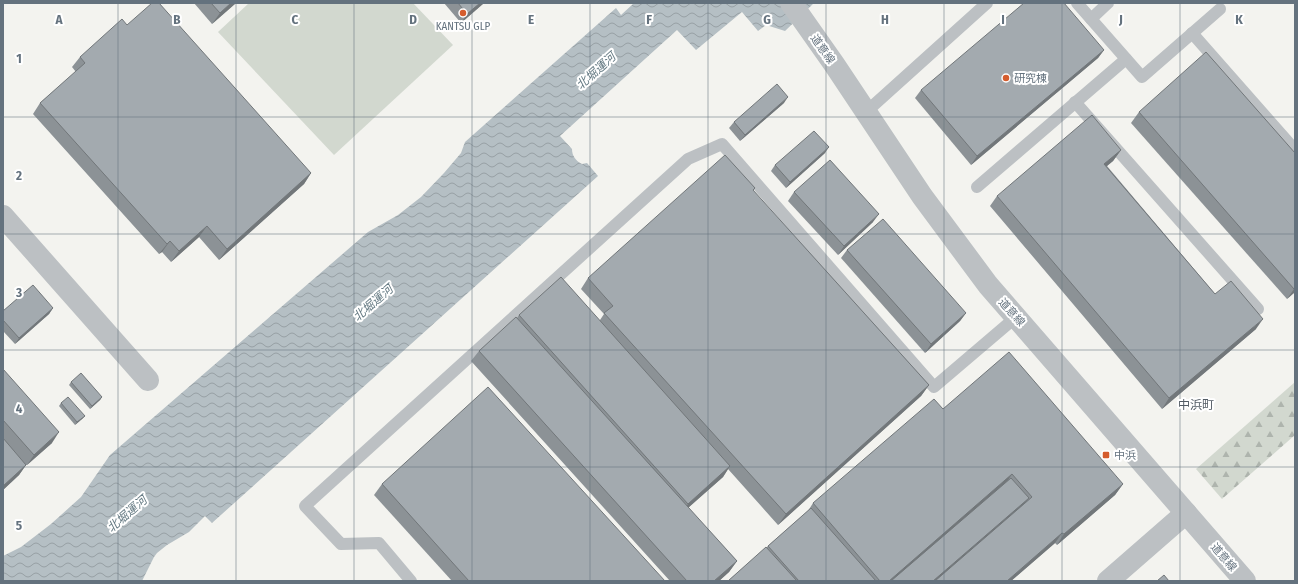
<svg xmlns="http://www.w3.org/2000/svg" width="1298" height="584" viewBox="0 0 1298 584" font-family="'Fira Sans Condensed','Noto Sans JP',sans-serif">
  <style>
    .forest { fill: url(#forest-firs) }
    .pitch { fill: #d2d8cf }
    .water { fill: url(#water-waves) }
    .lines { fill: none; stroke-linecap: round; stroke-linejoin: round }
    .service { stroke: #bcc0c3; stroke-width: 12 }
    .minor { stroke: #bcc0c3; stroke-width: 22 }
    .tertiary { stroke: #bcc0c3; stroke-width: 22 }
    .wall { fill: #8c9296 }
    .shaded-wall { fill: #72777a }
    .building { fill: #a3aaaf; stroke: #72777a }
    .grid { fill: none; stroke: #64727e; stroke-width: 1; stroke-opacity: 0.55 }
    .poi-dot { fill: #d55d2e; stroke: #fff; stroke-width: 1.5 }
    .labels { text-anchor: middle; stroke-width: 4; stroke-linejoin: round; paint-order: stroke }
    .poi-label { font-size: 11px; fill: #64727e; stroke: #fff; text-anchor: start }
    .street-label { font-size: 11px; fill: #64727e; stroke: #fff }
    .water-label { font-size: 12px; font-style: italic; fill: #657a83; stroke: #fff }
    .neighbourhood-label { font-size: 12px; fill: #525b64; stroke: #fff }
    .grid-label { font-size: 13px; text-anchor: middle; font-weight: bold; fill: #64727e; stroke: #fff; stroke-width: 4; stroke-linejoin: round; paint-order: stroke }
  </style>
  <defs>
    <pattern id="forest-firs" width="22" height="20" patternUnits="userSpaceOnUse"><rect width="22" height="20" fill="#d2d8cf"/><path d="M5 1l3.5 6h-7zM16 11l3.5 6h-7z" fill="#aeb4ad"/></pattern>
    <pattern id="water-waves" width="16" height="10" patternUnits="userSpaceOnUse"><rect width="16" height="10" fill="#b5bfc4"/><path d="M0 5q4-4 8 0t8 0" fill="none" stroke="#97a0a4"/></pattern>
  </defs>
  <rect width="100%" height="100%" fill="#f3f3ef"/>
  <path class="forest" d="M1295,382V435L1222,499L1196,469Z"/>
  <path class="pitch" d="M249,3H413L453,45L334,155L218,32Z"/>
  <path class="water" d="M634,3H814L785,31L766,25L758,31L742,12L696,50L677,30L560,136L572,149C572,156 576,161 582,164L587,163L598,176L212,523L205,516L189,532L167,545L157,553L154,557L142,581H3V556L21,547L51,524L81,497L110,455L368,232L398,215L421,197L444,173L461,153L465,142L616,8L621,15Z"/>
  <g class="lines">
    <g class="service">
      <path d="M1077,3L1142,77L1220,9"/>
      <path d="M1091,19L1108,3"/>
      <path d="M1192,33L1295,150"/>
      <path d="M1075,102L1258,309"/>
      <path d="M866,112L987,3"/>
      <path d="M977,187L1126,59"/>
      <path d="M411,581L379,543L341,544L305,506L688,159L722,144L934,387L1016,317"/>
    </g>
    <path class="minor" d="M3,216L148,380"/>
    <g class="tertiary">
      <path d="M791,3L834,64L922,196L988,285L1245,581"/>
      <path d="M1108,581L1186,513"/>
    </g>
  </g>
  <g class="wall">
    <path d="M194,3H236L212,24Z"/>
    <path d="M444,3H484L461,23Z"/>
    <path d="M127,25L311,173L304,184L219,260L199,237L171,262L162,252L159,254L33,114L40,103L76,72L72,67L80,57Z"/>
    <path d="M1104,50L1098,58L971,165L915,98L921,90Z"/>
    <path d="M784,103L740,141L729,128L734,122Z"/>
    <path d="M1139,112L1295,153V292L1287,299L1131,123Z"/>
    <path d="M1121,150L1113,161L1107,166L1215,294L1256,329L1162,409L990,206L997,196Z"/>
    <path d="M825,153L786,188L771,171L775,165Z"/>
    <path d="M753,191L929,385L921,396L778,525L728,469L723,477L688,508L737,561L729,572L719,581H670L471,361L479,351L517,318L519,315L600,320L604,314L581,289L588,278Z"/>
    <path d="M794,192L873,222L838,255L788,201Z"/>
    <path d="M847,250L966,313L960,321L925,353L841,258Z"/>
    <path d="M53,308L49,314L15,344L3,331V311Z"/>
    <path d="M3,369L52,443L27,465H26L19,475L3,490Z"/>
    <path d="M71,382L102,397L100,400L90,409L69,385Z"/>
    <path d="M61,403L85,416L82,419L75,425L59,406Z"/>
    <path d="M943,409L1123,484L1115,495L1057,545L1055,543L1011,581H728L808,511L813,503Z"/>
    <path d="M382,484L665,581H452L374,495Z"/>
  </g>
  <g class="shaded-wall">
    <path d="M231,3H236L212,24L220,13Z"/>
    <path d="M480,3H484L461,23L467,14Z"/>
    <path d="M1104,50L1098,58L971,165L977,156Z"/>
    <path d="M788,97L784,103L740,141L745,135Z"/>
    <path d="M829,147L825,153L786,188L790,182Z"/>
    <path d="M1121,150L1113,161L1097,174L1104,164Z"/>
    <path d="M311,173L304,184L219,260L227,249Z"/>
    <path d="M879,214L873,222L838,255L844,246Z"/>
    <path d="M207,226L199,237L171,262L179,251Z"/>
    <path d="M170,241L162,252L159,254L167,244Z"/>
    <path d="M1295,288V292L1287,299L1294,289Z"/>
    <path d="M53,308L49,314L15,344L19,338Z"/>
    <path d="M966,313L960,321L925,353L931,344Z"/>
    <path d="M1263,319L1256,329L1162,409L1169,398Z"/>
    <path d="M929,385L921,396L778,525L786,514Z"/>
    <path d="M102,397L100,400L90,409L92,406Z"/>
    <path d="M85,416L82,419L75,425L77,422Z"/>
    <path d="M59,432L52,443L27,465L34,455Z"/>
    <path d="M26,465L19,475L3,490V486Z"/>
    <path d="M730,466L723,477L681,514L688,504Z"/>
    <path d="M1012,474L1005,485L894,581H889Z"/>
    <path d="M1123,484L1115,495L1057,545L1064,534Z"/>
    <path d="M1029,498L1023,507L937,581H933Z"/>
    <path d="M1062,533L1055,543L1011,581H1007Z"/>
    <path d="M737,561L729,572L719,581H714Z"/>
  </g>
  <g class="building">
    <path d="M152,3H159L311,173L227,249L207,226L179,251L170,241L167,244L40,103L85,63L80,57L122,19L127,25Z"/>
    <path d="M211,3H231L220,13Z"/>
    <path d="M458,3H480L467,14Z"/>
    <path d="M1024,3H1064L1104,50L977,156L921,90Z"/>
    <path d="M1206,52L1295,153V288L1294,289L1139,112Z"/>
    <path d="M777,84L788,97L745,135L734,122Z"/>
    <path d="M1092,115L1121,150L1104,164L1215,294L1231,281L1263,319L1169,398L997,196Z"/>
    <path d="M814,131L829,147L790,182L775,165Z"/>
    <path d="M725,155L755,188L753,190L929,385L786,514L604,313L613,306L588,278Z"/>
    <path d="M830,160L879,214L844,246L794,192Z"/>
    <path d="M883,219L966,313L931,344L847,250Z"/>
    <path d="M561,277L730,466L688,504L519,315Z"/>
    <path d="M33,285L53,308L19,338L3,320V311Z"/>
    <path d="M516,317L737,561L714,581H687L479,351Z"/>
    <path d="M1009,352L1123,484L1064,534L1062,533L1007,581H935L1032,497L1012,474L889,581H880L813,503L934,399L943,409Z"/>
    <path d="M3,369L59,432L34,455L3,420Z"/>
    <path d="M81,373L102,397L92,406L71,382Z"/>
    <path d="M488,387L665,581H469L382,484Z"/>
    <path d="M68,397L85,416L77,422L61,403Z"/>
    <path d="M3,438L26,465L3,486Z"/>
    <path d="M1011,478L1029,498L933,581H891Z"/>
    <path d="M811,508L876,581H799L768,546Z"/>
    <path d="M766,547L797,581H728Z"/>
    <path d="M1164,575L1169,581H1157Z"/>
  </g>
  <path class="grid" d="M118,3V581M236,3V581M354,3V581M472,3V581M590,3V581M708,3V581M826,3V581M944,3V581M1062,3V581M1180,3V581M3,117H1295M3,234H1295M3,350H1295M3,467H1295"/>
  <g class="poi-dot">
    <circle cx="463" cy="13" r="4"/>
    <circle cx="1006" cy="78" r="4"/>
    <rect x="1102" y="451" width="8" height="8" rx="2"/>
  </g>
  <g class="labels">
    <g class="poi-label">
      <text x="463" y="30" text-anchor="middle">KANTSU GLP</text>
      <text x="1014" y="82">研究棟</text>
      <text x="1114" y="459">中浜</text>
    </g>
    <g class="street-label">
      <text transform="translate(823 49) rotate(55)" y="4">道意線</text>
      <text transform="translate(1012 312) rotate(48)" y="4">道意線</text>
      <text transform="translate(1224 557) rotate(49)" y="4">道意線</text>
    </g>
    <g class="water-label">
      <text transform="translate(596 71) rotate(-42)" y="4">北堀運河</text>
      <text transform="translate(373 303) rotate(-41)" y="4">北堀運河</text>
      <text transform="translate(127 514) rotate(-41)" y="4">北堀運河</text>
    </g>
    <g class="neighbourhood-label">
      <text x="1196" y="409">中浜町</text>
    </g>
  </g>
  <g class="grid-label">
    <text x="59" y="24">A</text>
    <text x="177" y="24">B</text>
    <text x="295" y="24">C</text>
    <text x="413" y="24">D</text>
    <text x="531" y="24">E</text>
    <text x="649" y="24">F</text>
    <text x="767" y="24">G</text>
    <text x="885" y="24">H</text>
    <text x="1003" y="24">I</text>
    <text x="1121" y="24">J</text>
    <text x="1239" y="24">K</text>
    <text x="19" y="63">1</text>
    <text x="19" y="180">2</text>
    <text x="19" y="297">3</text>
    <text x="19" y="413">4</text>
    <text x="19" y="530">5</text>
  </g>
  <rect width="1298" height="584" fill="none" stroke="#64727e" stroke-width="8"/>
</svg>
